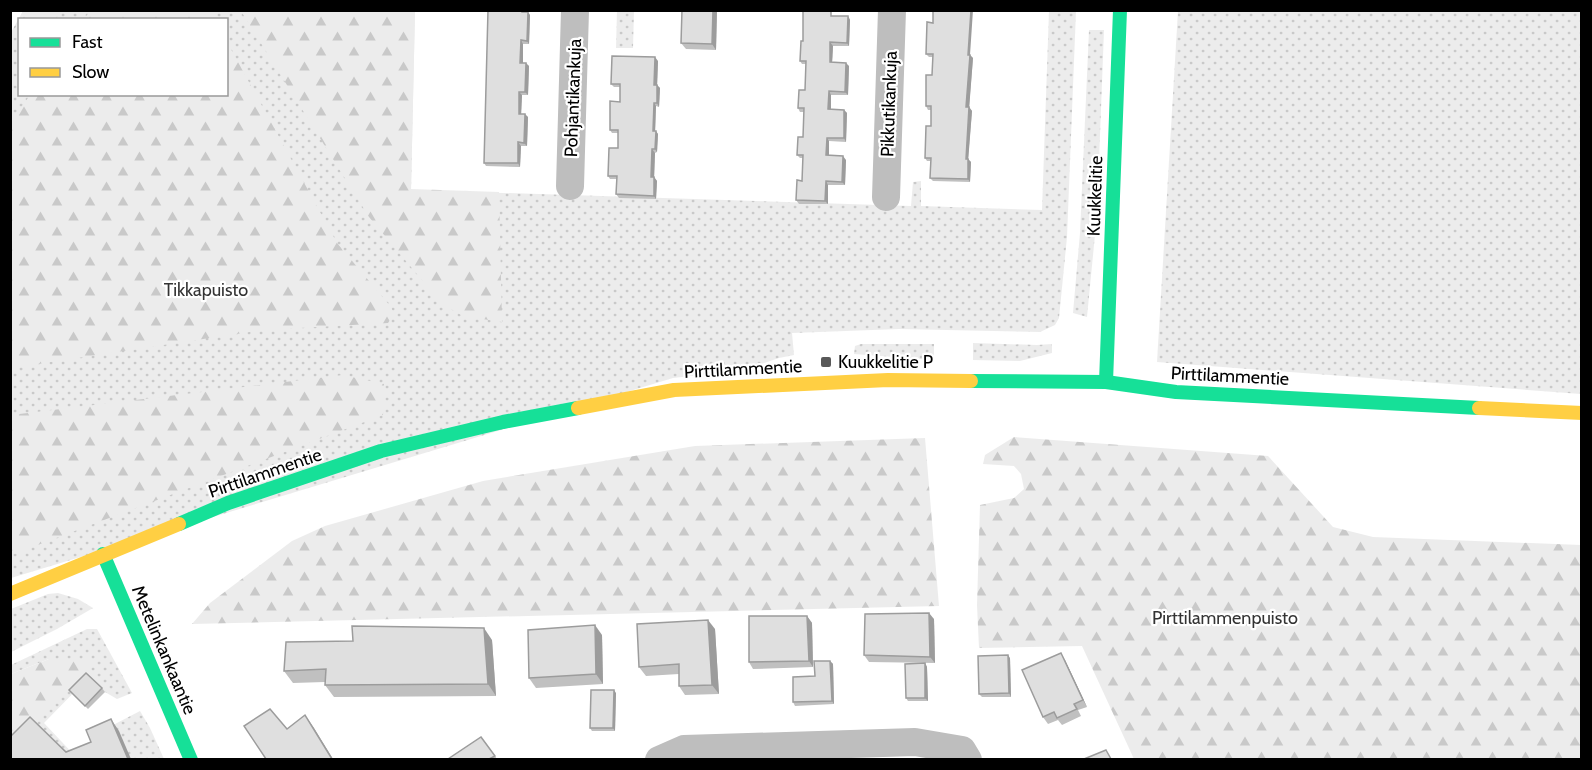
<svg xmlns="http://www.w3.org/2000/svg" width="1592" height="770" viewBox="0 0 1592 770" font-family="Cabin,sans-serif">
  <style>
    .green { fill: url(#green-dots); fill-rule: evenodd }
    .forest { fill: url(#forest-firs) }
    .lines { fill: none; stroke-linecap: round; stroke-linejoin: round }
    .street { stroke: #bebebe; stroke-width: 28 }
    .fast { stroke: #16e098; stroke-width: 14 }
    .slow { stroke: #ffcf43; stroke-width: 14 }
    .wall { fill: #c0c0c0 }
    .shaded-wall { fill: #9c9c9c }
    .building { fill: #dfdfdf; stroke: #9c9c9c; stroke-width: 1.5 }
    .poi-dot { fill: #595959; stroke: #fff; stroke-width: 2 }
    .labels { text-anchor: middle; stroke-width: 4.5; stroke-linejoin: round; paint-order: stroke }
    .street-label { font-size: 18px; fill: #000; stroke: #fff }
    .park-label { font-size: 18px; fill: #333; stroke: #fff }
    .poi-label { font-size: 18px; fill: #000; stroke: #fff; text-anchor: start }
  </style>
  <defs>
    <pattern id="green-dots" width="8" height="8" patternUnits="userSpaceOnUse" patternTransform="scale(1.5)"><rect width="8" height="8" fill="#ececec"/><path d="M2 2h.1M6 6h.1" fill="none" stroke="#c9c9c9" stroke-width="1.8" stroke-linecap="round"/></pattern>
    <pattern id="forest-firs" width="22" height="20" patternUnits="userSpaceOnUse" patternTransform="scale(1.5)"><rect width="22" height="20" fill="#ececec"/><path d="M5 1l3.5 6h-7zM16 11l3.5 6h-7z" fill="#c9c9c9"/></pattern>
  </defs>
  <rect width="100%" height="100%" fill="#fff"/>
  <g class="green">
    <path d="M23,11H415L411,190L911,206L913,182L921,181V206L1042,210L1049,11H1076L1067,237L1059,318L1055,325L1040,332L899,329L792,333L794,355L779,358L744,370L673,378L11,578L10,34ZM20,20H226V94H20Z"/>
    <path d="M617,11H634L633,48H616Z"/>
    <path d="M1178,11H1581V394L1157,362Z"/>
    <path d="M1089,30H1104L1097,214L1087,317L1073,313L1080,233Z"/>
    <path d="M973,343L1037,345L1052,344V353L1020,361L973,360Z"/>
    <path d="M861,344H934V360L854,354L855,346Z"/>
    <path d="M58,593L78,599L93,608L57,629L11,652V609L48,594Z"/>
    <path d="M87,629H97L132,693L117,699L105,692L89,677L44,723L78,759L11,750L49,659L11,674V665Z"/>
    <path d="M140,711L150,728L164,759H131L92,736Z"/>
  </g>
  <g class="forest">
    <path d="M23,11V10L62,11L56,19L20,20L19,38L11,37Z"/>
    <path d="M90,11H209L214,19H84Z"/>
    <path d="M241,11H415L411,189L499,192L502,322L463,316L442,304L369,217Z"/>
    <path d="M227,42L337,243L391,307L394,314L388,323L263,330L11,368V122L30,95L226,94Z"/>
    <path d="M343,375L384,384L383,415L11,555V415Z"/>
    <path d="M1014,437L1268,456L1333,527L1373,537L1581,545V759H1134L1082,646L979,648L977,605L980,505L1014,498L1024,489L1021,474L1014,466L983,464L985,455Z"/>
    <path d="M925,438L939,606L192,624L210,603L292,541L325,526L483,481L695,446Z"/>
    <path d="M49,659H98L11,750V674Z"/>
  </g>
  <g class="lines">
    <g class="street">
      <path d="M570,186L575,10"/>
      <path d="M886,197L892,10"/>
      <path d="M659,760L684,749L915,742L962,750L968,760"/>
    </g>
    <g class="fast">
      <path d="M971,381L1106,382L1176,392L1479,408"/>
      <path d="M1106,382L1120,10"/>
      <path d="M179,524L228,503L381,451L503,422L578,408"/>
      <path d="M103,554L191,760"/>
    </g>
    <g class="slow">
      <path d="M578,408L674,390L888,380L971,381"/>
      <path d="M1479,408L1582,413"/>
      <path d="M10,594L179,524"/>
    </g>
  </g>
  <g class="wall">
    <path d="M488,10H524V12L530,15L529,44H523V63L529,66L528,95H522L521,114L528,117L527,146H521L520,167L486,166L484,163Z"/>
    <path d="M682,10H717L716,50L686,49L681,43Z"/>
    <path d="M834,16H848L850,20L849,46H833L832,62L849,66L848,95H831V109L844,110L847,113L846,142L829,141V156L846,160L845,185H828V204H799L796,200L802,181L803,158H800L797,155L803,137L804,112H800L798,108L805,90L806,64H802L800,61L803,41Z"/>
    <path d="M933,23L970,55L973,58L969,107L972,111L968,159L971,162L970,182L933,181L930,178L931,161H927L925,158L931,126V110H928L926,106L932,75L933,57H929L926,54Z"/>
    <path d="M658,61L657,85L660,88L659,107L656,106L655,131L658,134L657,152L655,153L654,177L657,181L656,199L619,198L616,194L617,179H610L608,176L618,148V133H612L610,130L620,102V87H614L611,84Z"/>
    <path d="M807,616L812,623L813,667L753,669L749,662Z"/>
    <path d="M934,619L935,663L869,662L864,655Z"/>
    <path d="M715,629L719,694L685,695L679,686V674L646,676L639,667Z"/>
    <path d="M602,635L603,684L536,688L529,678Z"/>
    <path d="M492,640L496,696L334,697L325,685V682L293,683L284,671Z"/>
    <path d="M1010,658L1011,697H982L979,694Z"/>
    <path d="M1065,660L1087,707L1078,710L1081,716L1062,725L1058,720L1048,724L1043,717Z"/>
    <path d="M830,661L833,664L834,704L795,706L793,702L815,676Z"/>
    <path d="M925,663L927,667L928,701H908L906,698Z"/>
    <path d="M102,688L105,692L88,709L69,690Z"/>
    <path d="M616,693L615,731H592L590,728Z"/>
    <path d="M481,737L497,759H448Z"/>
  </g>
  <g class="shaded-wall">
    <path d="M713,10H717L716,50L712,44Z"/>
    <path d="M971,10H973L970,55L973,58L969,110L966,107L968,55Z"/>
    <path d="M528,12L530,15L529,44L527,41Z"/>
    <path d="M848,16L850,20L849,46L847,43Z"/>
    <path d="M521,40L523,44V66L520,63Z"/>
    <path d="M830,42L833,46L832,65L830,62Z"/>
    <path d="M655,57L658,61L657,88L654,85Z"/>
    <path d="M526,63L529,66L528,95L525,92Z"/>
    <path d="M846,63L849,66L848,95L845,92Z"/>
    <path d="M657,85L660,88L659,107L657,103Z"/>
    <path d="M829,91L831,95V113L828,109Z"/>
    <path d="M519,92L522,95L521,117L519,114Z"/>
    <path d="M654,103L656,106L655,134L653,131Z"/>
    <path d="M969,107L972,111L968,162L966,159Z"/>
    <path d="M844,110L847,113L846,142L844,138Z"/>
    <path d="M525,114L528,117L527,146L524,143Z"/>
    <path d="M656,131L658,134L657,152L655,149Z"/>
    <path d="M827,138L829,141V159L826,155Z"/>
    <path d="M518,142L521,146L520,167L518,163Z"/>
    <path d="M652,149L655,153L654,180L651,177Z"/>
    <path d="M843,156L846,160L845,185L842,182Z"/>
    <path d="M968,159L971,162L970,182L968,179Z"/>
    <path d="M654,177L657,181L656,199L654,196Z"/>
    <path d="M826,181L828,185V204L825,201Z"/>
    <path d="M929,613L934,619L935,663L930,657Z"/>
    <path d="M807,616L812,623L813,667L809,661Z"/>
    <path d="M708,620L715,629L719,694L712,685Z"/>
    <path d="M595,625L602,635L603,684L596,674Z"/>
    <path d="M484,628L492,640L496,696L488,684Z"/>
    <path d="M1061,653L1065,660L1087,707L1083,700Z"/>
    <path d="M1008,655L1010,658L1011,697L1009,693Z"/>
    <path d="M830,661L833,664L834,704L832,701Z"/>
    <path d="M925,663L927,667L928,701L925,698Z"/>
    <path d="M614,690L616,693L615,731L613,728Z"/>
    <path d="M305,715L314,728L333,759H332Z"/>
    <path d="M111,719L119,731L131,759H128Z"/>
  </g>
  <g class="building">
    <path d="M488,10H522V12H528L527,41L521,40L520,63H526L525,92H519V114H525L524,143L518,142V163H484Z"/>
    <path d="M682,10H713L712,44L681,43Z"/>
    <path d="M803,10H831V16H848L847,43L830,42V62L846,63L845,92L829,91L828,109L844,110V138H827L826,155L843,156L842,182L826,181L825,201L796,200L797,180L802,181L803,155H797L798,137H803L804,108H798L799,90H805L806,61H800L801,41H803Z"/>
    <path d="M933,10H971L968,55H970L966,107H969L966,159H968V179L930,178L931,158H925L926,126H931V106H926V75H932L933,54H926L927,22L933,23Z"/>
    <path d="M612,56L655,57L654,85H657V103H654L653,131H656L655,149H652L651,177H654V196L616,194L617,176H608L609,148H618V130H610V101L620,102V84H611Z"/>
    <path d="M929,613L930,657L864,655L865,614Z"/>
    <path d="M749,616H807L809,661L749,662Z"/>
    <path d="M708,620L712,685L679,686V664L639,667L637,624Z"/>
    <path d="M595,625L596,674L529,678L528,630Z"/>
    <path d="M352,626L484,628L488,684L325,685L326,669L284,671L286,642L353,641Z"/>
    <path d="M1061,653L1083,700L1074,704L1077,709L1057,718L1054,712L1043,717L1022,670Z"/>
    <path d="M1008,655L1009,693L979,694L978,656Z"/>
    <path d="M814,661H830L832,701L793,702V677L815,676Z"/>
    <path d="M925,663V698H906L905,664Z"/>
    <path d="M86,673L102,688L85,706L69,690Z"/>
    <path d="M591,690H614L613,728H590Z"/>
    <path d="M270,709L287,729L305,715L332,759H266L244,726Z"/>
    <path d="M30,717L66,752L91,742L86,730L111,719L128,759H10V737Z"/>
    <path d="M481,737L495,756L489,759H448Z"/>
    <path d="M1106,750L1111,759H1084Z"/>
  </g>
  <rect class="poi-dot" x="820" y="356" width="12" height="12" rx="3"/>
  <g class="labels">
    <g class="street-label">
      <text transform="translate(573 98) rotate(-88)" y="6">Pohjantikankuja</text>
      <text transform="translate(889 104) rotate(-88)" y="6">Pikkutikankuja</text>
      <text transform="translate(1095 196) rotate(-88)" y="6">Kuukkelitie</text>
      <text transform="translate(743 369) rotate(-3)" y="6">Pirttilammentie</text>
      <text transform="translate(1230 376) rotate(3)" y="6">Pirttilammentie</text>
      <text transform="translate(265 473) rotate(-19)" y="6">Pirttilammentie</text>
      <text transform="translate(164 650) rotate(67)" y="6">Metelinkankaantie</text>
    </g>
    <g class="park-label">
      <text x="206" y="296">Tikkapuisto</text>
      <text x="1225" y="624">Pirttilammenpuisto</text>
    </g>
    <g class="poi-label">
      <text x="838" y="368">Kuukkelitie P</text>
    </g>
  </g>
  <rect width="1592" height="770" fill="none" stroke="#000000" stroke-width="24"/>
  <rect x="18" y="18" width="210" height="78" fill="#ffffff" stroke="#999999" stroke-width="1.5"/>
  <rect x="30" y="38" width="30" height="9" fill="#16e098" stroke="#999999" stroke-width="1.5"/>
  <text x="72" y="48" font-size="18" fill="#000000">Fast</text>
  <rect x="30" y="68" width="30" height="9" fill="#ffcf43" stroke="#999999" stroke-width="1.5"/>
  <text x="72" y="78" font-size="18" fill="#000000">Slow</text>
</svg>
